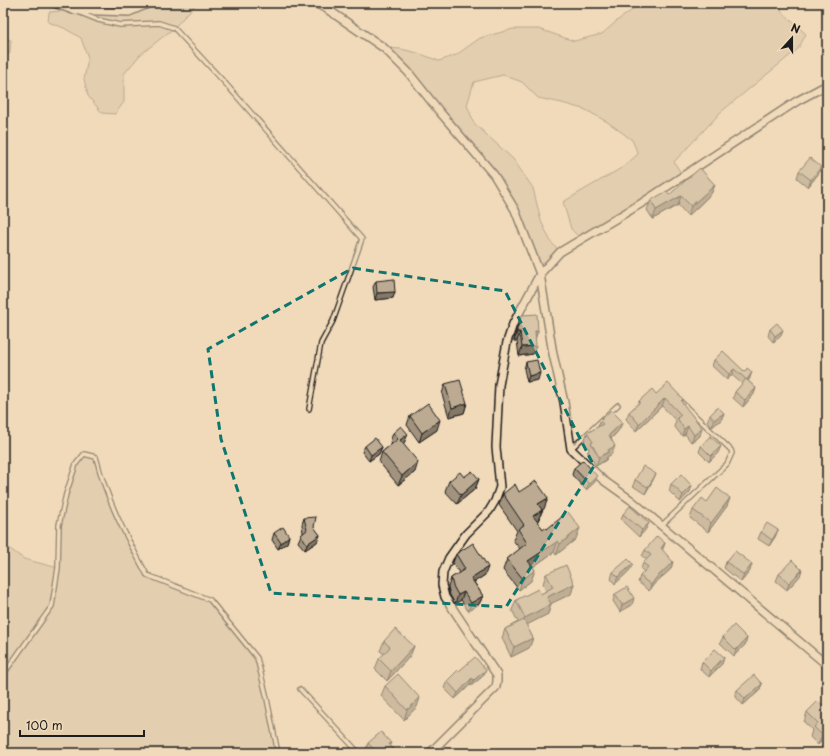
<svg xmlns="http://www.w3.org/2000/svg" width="830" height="756" viewBox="0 0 830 756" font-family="'Playpen Sans',sans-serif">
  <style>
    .green { fill: #d2bea3; stroke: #776d60 }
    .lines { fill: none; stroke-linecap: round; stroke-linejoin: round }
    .lane-casing { stroke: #1c1c1c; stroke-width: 6 }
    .street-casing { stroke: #1c1c1c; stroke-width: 10 }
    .lane { stroke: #f1daba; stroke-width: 3.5 }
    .street { stroke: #f1daba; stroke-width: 7 }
    .wall { fill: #a2937e; stroke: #1c1c1c }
    .shaded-wall { fill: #847866; stroke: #1c1c1c }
    .building { fill: #bcab92; stroke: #1c1c1c }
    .marked { fill: none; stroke: #0f766e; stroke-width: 3; stroke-dasharray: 8 5; stroke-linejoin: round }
  </style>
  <rect width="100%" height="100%" fill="#f1daba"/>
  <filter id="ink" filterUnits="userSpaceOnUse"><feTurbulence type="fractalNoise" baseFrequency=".025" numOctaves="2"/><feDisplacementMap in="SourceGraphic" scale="8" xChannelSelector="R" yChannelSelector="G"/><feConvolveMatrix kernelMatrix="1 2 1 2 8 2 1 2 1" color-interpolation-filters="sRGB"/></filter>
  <g filter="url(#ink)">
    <g class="green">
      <path d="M87,3H197L174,28L140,55L124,74V102L115,114L102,113L88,96L84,79L88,58L81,38L64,28L48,22L49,12L73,10Z"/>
      <path d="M642,3H780L781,11L806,34L798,49L722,111L674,162L683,176L581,239L571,229L563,202L623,167L638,154L632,140L609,123L586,110L562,103L538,98L522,82L503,75L474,82L467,105L474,123L513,159L533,188L541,221L551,242L560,252L540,274L515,210L494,175L384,48L401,49L418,53L439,61L456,55L480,38L513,29H539L574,41L602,34L618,20Z"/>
      <path d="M3,39L11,40L10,53L3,58Z"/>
      <path d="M84,454L96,457L116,516L147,575L210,600L257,658L278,753H3V544L24,559L58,568C59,531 59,484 84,454Z"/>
    </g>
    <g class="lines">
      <g class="lane-casing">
        <g id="lane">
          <path d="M78,12L98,20L120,25L159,23L174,28L225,83L362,239L333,321L321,343L309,409"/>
          <path d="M608,414L618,405"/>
          <path d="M572,448L604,418"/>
          <path d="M662,525L727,464L732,453L731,450L680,401"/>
          <path d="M3,675L52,606L58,568L59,525L66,494L76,464L84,454L96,457C107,501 126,536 147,575L210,600L257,658L266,694L278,753"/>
          <path d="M300,689L359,753"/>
        </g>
      </g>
      <g class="street-casing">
        <g id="street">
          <path d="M54,3L73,10L129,12L150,3"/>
          <path d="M315,3L327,9L384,48L408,72L439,111L494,175L515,210L540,274L553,354L564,402L571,449L603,480L631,500L827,665"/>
          <path d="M430,753L496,687L497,681V675L445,597L442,585L443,572L449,558L466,534L489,511L495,501L500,487L496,447L499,385L507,342L513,324L540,274L560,252L642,203L797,101L827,85"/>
        </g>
      </g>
      <use href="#lane" class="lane"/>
      <use href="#street" class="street"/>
    </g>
    <g class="wall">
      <path d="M799,171L819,173L808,187L797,178Z"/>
      <path d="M715,185L711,194L688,216L678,205L653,219L647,210L651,200L669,195Z"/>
      <path d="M376,281L395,292L393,298L375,300L373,287Z"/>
      <path d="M521,317L538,331L535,337L533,354L519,356L517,341H514V338Z"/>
      <path d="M770,329L780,337L773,342L768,336Z"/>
      <path d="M723,351L750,378L748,381L756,388L754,394L743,407L733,398L735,392L742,384L732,375L727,380L712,366L714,360Z"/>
      <path d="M526,362L538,380L527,382L524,369Z"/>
      <path d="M445,384L467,403L464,413L449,417L442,394Z"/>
      <path d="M656,394L682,402L700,436L691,442L685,434L682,436L674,426L676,421L662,406L636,431L626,419L629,412L638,404L639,401Z"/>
      <path d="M724,413L721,420L712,427L707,421L710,415Z"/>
      <path d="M410,416L437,430L419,442L407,425Z"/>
      <path d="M600,421L619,430L611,439L612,454L607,457L606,460L596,466L588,452L589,449L584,442L587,433L598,427Z"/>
      <path d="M393,433L408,434L404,443L403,444L415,472L398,485L379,462L382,452L392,444L390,442Z"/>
      <path d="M365,446L382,447L379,454L369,461L362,452Z"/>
      <path d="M701,446L718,453L709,462L699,452Z"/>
      <path d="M574,468L595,482L586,490L572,475Z"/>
      <path d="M464,477L479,479L475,489L457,504L445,491L449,481Z"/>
      <path d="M635,480H653L645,494L633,486Z"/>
      <path d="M671,484L690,492L680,502L669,491Z"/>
      <path d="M519,492L548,498L538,521L537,522L543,529H547L576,539L556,555L554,552L533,567L535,570L531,581L519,590L503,570L507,559L520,549L513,540L517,531L499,505L503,494Z"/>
      <path d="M730,498L727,506L708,532L690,518L693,510L707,502Z"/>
      <path d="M623,514L646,529L639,537L621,520Z"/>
      <path d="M304,518L320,535L317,542L305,550L298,542L301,535L303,533L302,524Z"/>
      <path d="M778,530L775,537L769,546L758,539L761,532Z"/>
      <path d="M274,533L289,536L287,543L278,549L272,540Z"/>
      <path d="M665,543L662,550L671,569L654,584L649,591L638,582L640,576L644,572L641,569L643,563L647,560L642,556L645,550Z"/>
      <path d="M456,554L485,575L474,582L483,596L479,604L468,611L461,600L455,604L450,595L448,587L451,578L459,573L453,563Z"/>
      <path d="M726,562L750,571L741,582L724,568Z"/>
      <path d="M630,570L615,584L611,579L613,572Z"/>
      <path d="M546,574L574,584L571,594L551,603V604L548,614L526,625L533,638L529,648L511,657L502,638L505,629L518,622L512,610L516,600L541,594L546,591L543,584Z"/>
      <path d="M779,574L800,576L787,590L776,581Z"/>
      <path d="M615,594L632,605L620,612L613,601Z"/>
      <path d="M723,637L747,638L745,645L734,656L720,643Z"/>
      <path d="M384,641L414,646L410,656L387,681L375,669L379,659L384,654L380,651Z"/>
      <path d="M724,657L722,664L709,677L700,669L702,662Z"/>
      <path d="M486,670L483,676L471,686L470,685L455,699L444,688L447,681L459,671Z"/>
      <path d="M762,684L759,691L743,705L735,696L737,690Z"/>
      <path d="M385,686L417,707L404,720L381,696Z"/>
      <path d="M826,696H827V706L824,703Z"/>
      <path d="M827,709V735L818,745L810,737L812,730L804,722L807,712Z"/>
      <path d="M368,743H391L390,745L397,753H369L366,750Z"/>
    </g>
    <g class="shaded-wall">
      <path d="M821,167L819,173L808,187L811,180Z"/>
      <path d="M715,185L711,194L688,216L691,206Z"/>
      <path d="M681,196L678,205L653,219L656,210Z"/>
      <path d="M395,292L393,298L375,300L377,293Z"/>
      <path d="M783,330L780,337L773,342L775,336Z"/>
      <path d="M535,331H538L535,340Z"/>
      <path d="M517,332H520L517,341H514Z"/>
      <path d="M536,346L533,354L519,356L522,347Z"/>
      <path d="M734,369L732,375L727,380L729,374Z"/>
      <path d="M752,372L750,378L745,386L747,380Z"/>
      <path d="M540,373L538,380L527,382L529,376Z"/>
      <path d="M756,388L754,394L743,407L745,400Z"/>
      <path d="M665,398L662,406L636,431L639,424Z"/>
      <path d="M467,403L464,413L449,417L452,408Z"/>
      <path d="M724,413L721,420L712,427L714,420Z"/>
      <path d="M440,420L437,430L419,442L422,433Z"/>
      <path d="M623,422L619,430L606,444L609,435Z"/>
      <path d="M688,426L685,434L682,436L684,429Z"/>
      <path d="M702,428L700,436L691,442L694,435Z"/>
      <path d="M408,434L404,443L396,450L400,440Z"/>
      <path d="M615,446L612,454L607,457L606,460L596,466L599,457L608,450Z"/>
      <path d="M721,446L718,453L709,462L711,456Z"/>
      <path d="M382,447L379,454L369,461L371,455Z"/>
      <path d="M418,462L415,472L398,485L402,476Z"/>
      <path d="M656,474L653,480L645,494L648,487Z"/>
      <path d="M597,476L595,482L586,490L589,484Z"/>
      <path d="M479,479L475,489L457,504L461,495Z"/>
      <path d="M692,486L690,492L680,502L683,495Z"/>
      <path d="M548,498L544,509L534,515L538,504Z"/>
      <path d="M730,498L727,506L708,532L711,523Z"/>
      <path d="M542,510L538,521L529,527L533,516Z"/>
      <path d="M649,523L646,529L639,537L642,530Z"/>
      <path d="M580,528L576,539L556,555L560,544Z"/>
      <path d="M778,530L775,537L769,546L772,540Z"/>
      <path d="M320,535L317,542L305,550L307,544Z"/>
      <path d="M289,536L287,543L278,549L281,543Z"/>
      <path d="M558,541L554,552L524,573L528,561Z"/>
      <path d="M665,543L663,549L659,555L661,548Z"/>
      <path d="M673,562L671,569L654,584L649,591L651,585L656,578Z"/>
      <path d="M633,564L630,570L615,584L618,577Z"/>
      <path d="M752,564L750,571L741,582L744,575Z"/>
      <path d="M488,567L485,575L468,586L471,578Z"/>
      <path d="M535,570L531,581L519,590L523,579Z"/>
      <path d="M802,570L800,576L787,590L789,583Z"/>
      <path d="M574,584L571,594L544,607L547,597Z"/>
      <path d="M464,592L461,600L455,604L458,595Z"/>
      <path d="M483,596L479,604L468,611L471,603Z"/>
      <path d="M634,598L632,605L620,612L622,605Z"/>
      <path d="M551,604L548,614L521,628L525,618Z"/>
      <path d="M533,638L529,648L511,657L514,647Z"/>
      <path d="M747,638L745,645L734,656L736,650Z"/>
      <path d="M414,646L410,656L387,681L391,671Z"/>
      <path d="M724,657L722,664L709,677L711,671Z"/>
      <path d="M486,670L483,676L471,686L474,680Z"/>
      <path d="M472,678L470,685L455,699L458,693Z"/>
      <path d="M762,684L759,691L743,705L745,699Z"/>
      <path d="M420,698L417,707L404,720L407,710Z"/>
      <path d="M827,729V735L818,745L822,735Z"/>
    </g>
    <g class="building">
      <path d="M810,158L821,167L811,180L799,171Z"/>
      <path d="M700,168L715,185L691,206L681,196L656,210L651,200L667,191L669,195Z"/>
      <path d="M394,279L395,292L377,293L376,281Z"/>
      <path d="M537,314L538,331H535L536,346L522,347L520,332H517V329L521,317L522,315Z"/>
      <path d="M777,323L783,330L775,336L770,329Z"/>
      <path d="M723,351L745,372L747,368L752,372L747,380L734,369L729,374L714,360Z"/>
      <path d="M537,360L540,373L529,376L526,362Z"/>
      <path d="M746,379L756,388L745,400L735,392Z"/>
      <path d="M460,380L467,403L452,408L445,384Z"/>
      <path d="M668,383L683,399L681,401L702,428L694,435L688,426L684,429L677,418L681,415L665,398L639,424L629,412L640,402L639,401L652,389L656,394Z"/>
      <path d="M428,403L440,420L422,433L410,416Z"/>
      <path d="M718,407L724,413L714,420L710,415Z"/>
      <path d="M611,410L623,422L609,435L615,446L608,450L609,452L599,457L591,443L593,442L587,433L603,424L600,421Z"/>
      <path d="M401,426L408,434L400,440L418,462L402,476L382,452L398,439L393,433Z"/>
      <path d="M710,436L721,446L711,456L701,446Z"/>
      <path d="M375,438L382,447L371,455L365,446Z"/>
      <path d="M583,460L597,476L589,484L574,468Z"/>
      <path d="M643,466L656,474L648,487L635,480Z"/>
      <path d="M472,471L479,479L461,495L449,481L460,472L464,477Z"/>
      <path d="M681,474L692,486L683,495L671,484Z"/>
      <path d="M536,481L548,498L538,504L542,510L533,516L543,529L545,527L547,529L568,512L580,528L560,544L558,541L528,561L535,570L523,579L507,559L527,543L518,529L524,525L503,494L515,484L519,492Z"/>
      <path d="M717,488L730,498L711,523L693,510L702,498L707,502Z"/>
      <path d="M630,506L649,523L642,530L623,514Z"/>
      <path d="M316,517L314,527L320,535L307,544L301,535L307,530L304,518Z"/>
      <path d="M767,523L778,530L772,540L761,532Z"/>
      <path d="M283,527L289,536L281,543L274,533Z"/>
      <path d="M657,536L665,543L661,548L673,562L656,578L651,585L640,576L648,567L643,563L651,555L645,550Z"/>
      <path d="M473,543L488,567L471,578L483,596L471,603L464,592L458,595L453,586L451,578L465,569L456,554Z"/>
      <path d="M735,551L752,564L744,575L726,562Z"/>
      <path d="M628,559L633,564L618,577L613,572Z"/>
      <path d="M792,560L802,570L789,583L779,574Z"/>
      <path d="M566,565L574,584L547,597L551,604L525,618L516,600L538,589L541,594L553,587L546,574Z"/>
      <path d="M627,587L634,598L622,605L615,594Z"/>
      <path d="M524,620L533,638L514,647L505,629Z"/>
      <path d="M734,625L747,638L736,650L723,637Z"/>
      <path d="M395,629L414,646L391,671L379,659L390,647L384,641Z"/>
      <path d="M715,649L724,657L711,671L702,662Z"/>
      <path d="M475,657L486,670L474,680L472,678L458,693L447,681L458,670L459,671Z"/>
      <path d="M398,674L420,698L407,710L385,686Z"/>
      <path d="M754,675L762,684L745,699L737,690Z"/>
      <path d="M818,701L827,709V719L826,720H827V729L822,735L814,727L818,723L807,712Z"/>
      <path d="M381,732L391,743L389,744L397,753H377L368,743Z"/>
    </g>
  </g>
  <path d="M0 0H830V756H0ZM353,268L505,291L594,466L506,607L271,593L221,439L208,349Z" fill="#f1daba" fill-opacity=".55" fill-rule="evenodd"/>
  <path class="marked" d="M353,268L505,291L594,466L506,607L271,593L221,439L208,349Z"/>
  <rect width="830" height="756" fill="none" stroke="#f1daba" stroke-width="16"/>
  <rect x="8" y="8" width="814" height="740" fill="none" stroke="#1c1c1c" stroke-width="1.5" filter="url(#ink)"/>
  <g transform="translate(792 38) rotate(21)" stroke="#f1daba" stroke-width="3" paint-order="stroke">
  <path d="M0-3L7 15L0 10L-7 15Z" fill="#1c1c1c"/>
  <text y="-6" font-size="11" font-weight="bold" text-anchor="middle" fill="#1c1c1c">N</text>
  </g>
  <path d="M20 730v6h124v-6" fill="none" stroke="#1c1c1c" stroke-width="2"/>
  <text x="26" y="730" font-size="12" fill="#1c1c1c" stroke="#f1daba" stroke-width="3" paint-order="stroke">100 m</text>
</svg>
